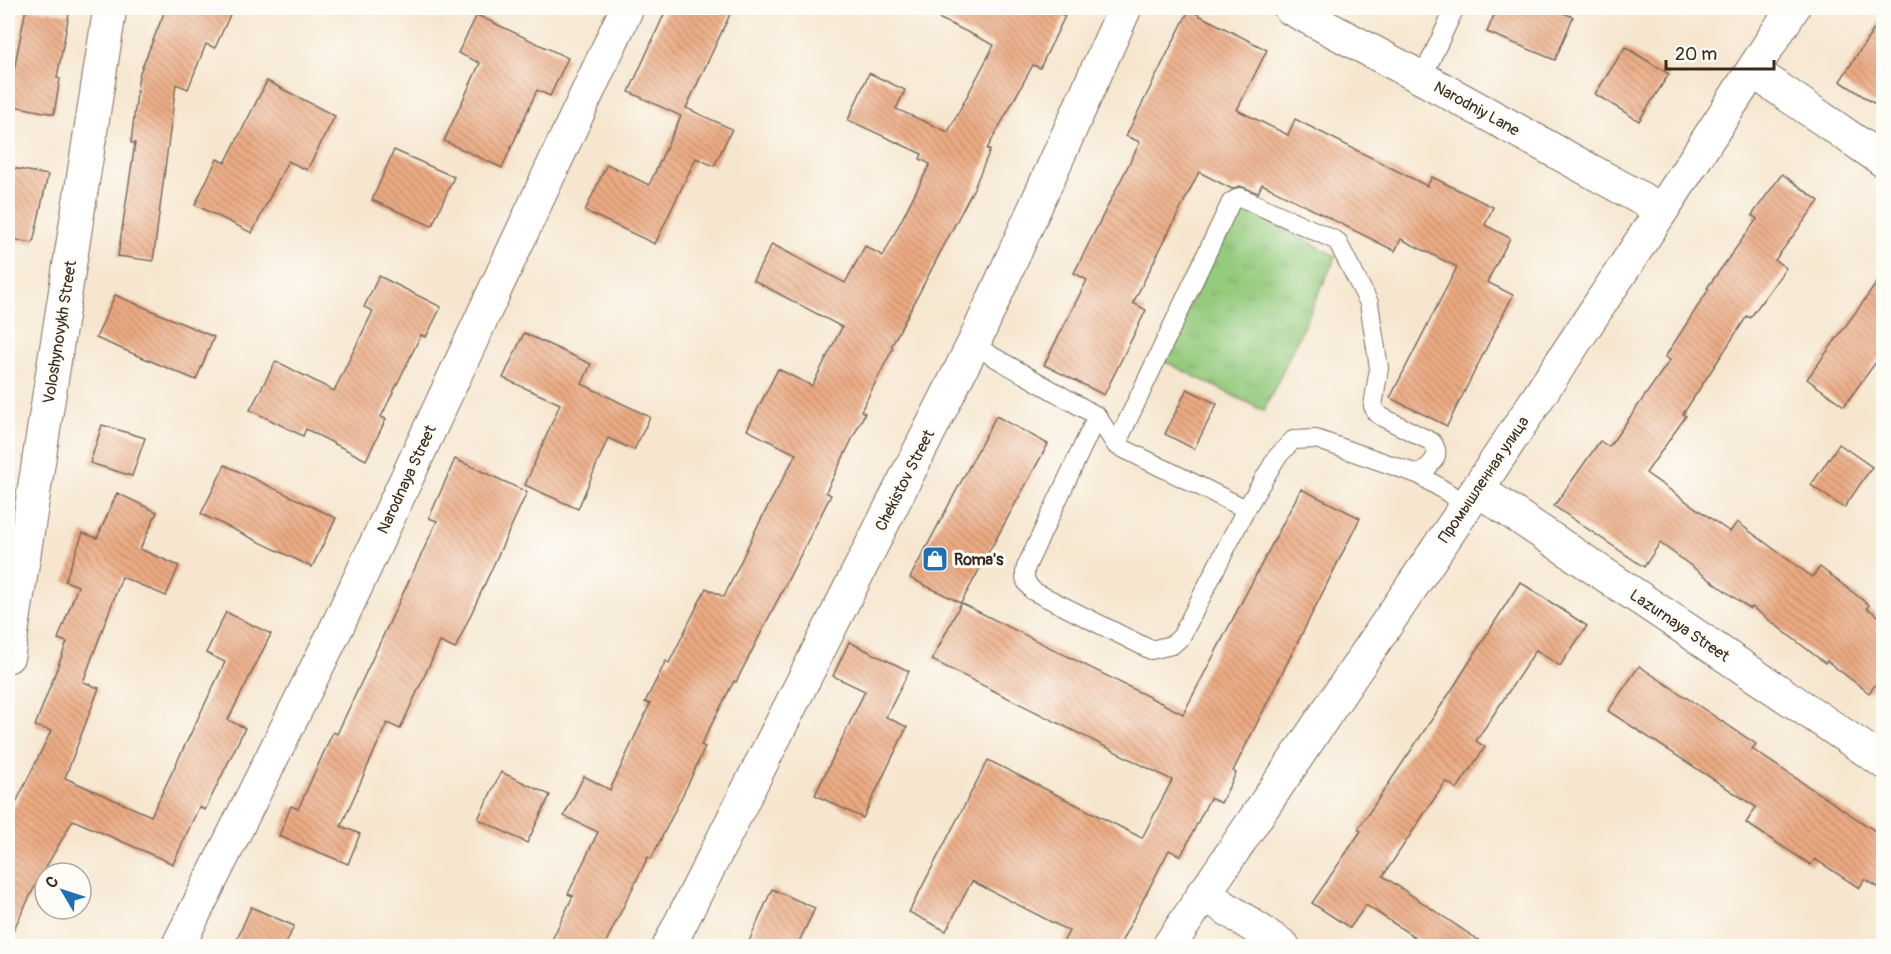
<svg xmlns="http://www.w3.org/2000/svg" width="1891" height="954" viewBox="0 0 1891 954" font-family="Pangolin,sans-serif">
  <style>
    .park { fill: url(#park-tufts); stroke: #687a4e; stroke-width: 1.5 }
    .building { fill: url(#building-back-hatch) }
    .lines { fill: none; stroke-linecap: round; stroke-linejoin: round }
    .lane-casing { stroke: #7c6c5c; stroke-width: 20 }
    .street-casing { stroke: #7c6c5c; stroke-width: 35 }
    .secondary-casing { stroke: #7c6c5c; stroke-width: 35 }
    .lane { stroke: #fff; stroke-width: 18 }
    .street { stroke: #fff; stroke-width: 33 }
    .secondary { stroke: #fff; stroke-width: 33 }
    .labels { text-anchor: middle; stroke-width: 6; stroke-linejoin: round; paint-order: stroke }
    .street-label { font-size: 16px; fill: #3b2a1e; stroke: #fdfcf7 }
    .poi-label { font-size: 16px; font-weight: bold; fill: #3b2a1e; stroke: #fdfcf7; text-anchor: start }
  </style>
  <defs>
    <pattern id="park-tufts" width="24" height="20" patternUnits="userSpaceOnUse" patternTransform="scale(1.5)"><rect width="24" height="20" fill="#94cb7d"/><path d="M3 7l-1-3M5 7V3M7 7l1-3M15 17l-1-3M17 17v-4M19 17l1-3" fill="none" stroke="#80ae6c"/></pattern>
    <pattern id="building-back-hatch" width="6" height="6" patternUnits="userSpaceOnUse" patternTransform="scale(1.5)"><rect width="6" height="6" fill="#ebaa83"/><path d="M-1 5l2 2M0 0l6 6M5-1l2 2" fill="none" stroke="#c08b6b"/></pattern>
  </defs>
  <rect width="100%" height="100%" fill="#fdfcf7"/>
  <filter id="ink" filterUnits="userSpaceOnUse"><feTurbulence type="fractalNoise" baseFrequency=".0167" numOctaves="2"/><feDisplacementMap in="SourceGraphic" scale="12" xChannelSelector="R" yChannelSelector="G"/><feConvolveMatrix kernelMatrix="1 2 1 2 8 2 1 2 1" color-interpolation-filters="sRGB"/></filter>
  <filter id="wash" filterUnits="userSpaceOnUse"><feTurbulence type="fractalNoise" baseFrequency=".008" numOctaves="4" result="noise"/><feDisplacementMap in="SourceGraphic" scale="24" xChannelSelector="R" yChannelSelector="G"/><feGaussianBlur stdDeviation="1.35" result="paint"/><feColorMatrix in="noise" values="0 0 0 0 0 0 0 0 0 0 0 0 0 0 0 0 0 1.4 0 .05"/><feComposite in="paint" operator="in"/></filter>
  <g filter="url(#wash)">
    <rect width="100%" height="100%" fill="#f6e6cf"/>
    <path class="park" d="M1240,206L1336,256L1264,411L1162,360Z"/>
    <g id="blocks">
      <g class="building">
        <path d="M26,8L69,14L57,78L60,79L54,114L8,105V69L14,70Z"/>
        <path d="M166,8H233L215,48L206,44L188,89L176,84L153,261L118,256L135,143H131L139,75Z"/>
        <path d="M667,8H733L686,108L732,129L714,166L696,158L655,244L585,211L607,164L649,185L681,116L629,92Z"/>
        <path d="M918,8H1048L1065,16L1040,68L1033,65L987,149L990,150L974,188L891,347L893,348L861,411L865,413L826,492L831,495L736,682L734,681L701,745L705,747L691,778L651,859L648,857L604,946H549L573,896L568,894L598,832L564,816L584,776L610,790L650,704L645,702L666,661L669,663L706,588L724,597L757,527L796,454L747,430L778,369L812,386L842,327L753,280L772,244L845,283L865,246L883,256L930,164L920,159L922,154L848,120L869,73L905,90L896,109L948,132L994,45Z"/>
        <path d="M1497,8H1551L1573,17L1555,60L1487,32Z"/>
        <path d="M1189,10L1267,50L1237,110L1288,135L1295,119L1427,186L1432,177L1493,207L1485,225L1510,238L1487,282L1513,295L1447,426L1390,398L1457,267L1401,239L1395,251L1262,184L1258,193L1240,186L1232,189L1199,172L1133,303L1146,310L1104,395L1044,365L1087,280L1074,273L1140,142L1126,136Z"/>
        <path d="M1884,14V110L1840,81Z"/>
        <path d="M477,15L568,58L550,96L537,90L502,168L444,141L480,63L458,53Z"/>
        <path d="M1625,47L1669,74L1639,121L1595,94Z"/>
        <path d="M267,81L335,116L307,170L288,161L252,233L195,205L217,159L225,163Z"/>
        <path d="M394,150L454,177L432,226L372,200Z"/>
        <path d="M8,167L48,175L33,243L8,239Z"/>
        <path d="M1782,174L1819,201L1775,260L1786,268L1750,318L1747,316L1683,414L1686,416L1646,473L1730,532L1737,522L1812,577L1820,567L1869,605L1867,608L1884,620V674L1869,693L1827,661L1825,663L1752,607L1750,609L1660,543L1644,567L1554,506L1600,441L1609,447L1670,360L1665,357L1709,289L1707,288L1757,219L1752,215Z"/>
        <path d="M1884,273V351L1844,406L1807,379Z"/>
        <path d="M379,276L441,307L426,337L421,335L381,417L386,419L366,460L306,429L303,436L250,410L276,361L334,391L373,311L364,307Z"/>
        <path d="M115,295L214,337L196,380L96,338Z"/>
        <path d="M524,333L591,364L582,384L650,417L634,450L608,438L578,509L525,485L560,404L503,378Z"/>
        <path d="M1187,389L1217,404L1194,449L1165,434Z"/>
        <path d="M996,416L1048,444L961,603L910,578Z"/>
        <path d="M102,425L145,438L132,476L90,463Z"/>
        <path d="M1839,444L1872,467L1844,508L1811,485Z"/>
        <path d="M455,459L527,492L455,649L440,642L400,729L387,723L341,826L360,834L348,864L279,836L291,806L298,809L333,732L337,734L437,521L429,518Z"/>
        <path d="M225,465L336,518L312,567L201,514Z"/>
        <path d="M1301,489L1360,518L1233,771L1236,773L1221,803L1210,798L1181,856L1169,850L1119,946H1061L1069,931L972,881L946,931L909,912L988,760L1142,838L1172,780L932,660L961,603L1183,714Z"/>
        <path d="M117,493L157,512L140,549L179,566L166,596L122,577L83,682L99,688L65,778L151,816L225,662L206,653L226,612L271,634L228,720L245,728L205,810L199,807L173,864L73,820L33,890L8,941V819L51,731L35,726L67,642L58,639L78,586L65,581L83,533L97,538Z"/>
        <path d="M1520,582L1587,626L1560,666L1536,650L1476,741L1485,747L1457,789L1446,781L1383,876L1487,946H1428L1366,905L1350,928L1312,903L1361,831L1358,829L1451,691Z"/>
        <path d="M849,642L909,671L886,717L907,727L863,818L815,795L865,691L833,676Z"/>
        <path d="M1639,666L1756,744L1752,749L1884,837V891L1865,879L1859,888L1815,859L1811,865L1746,823L1756,807L1608,711Z"/>
        <path d="M501,772L550,795L527,843L478,819Z"/>
        <path d="M772,889L815,908L797,946H747Z"/>
        <path d="M251,907L294,926L285,946H234Z"/>
      </g>
    </g>
  </g>
  <g filter="url(#ink)">
    <use href="#blocks" fill-opacity="0" stroke="#7c6c5c" stroke-width="1.5"/>
    <g class="lines">
      <g class="lane-casing">
        <g id="lane">
          <path d="M1422,78L1455,8"/>
          <path d="M973,345L1097,416L1026,567C1023,578 1026,583 1033,591L1151,650L1172,645L1181,637L1246,509"/>
          <path d="M1097,416L1116,445L1246,509L1277,457L1293,440L1316,439L1420,475L1467,505"/>
          <path d="M1116,445L1231,202L1240,197L1337,241L1369,303L1379,368L1373,406L1376,413L1382,417L1432,442C1443,456 1431,464 1420,475"/>
        </g>
      </g>
      <g class="street-casing">
        <g id="street">
          <path d="M1290,8L1422,78L1662,210"/>
          <path d="M1753,71L1884,161"/>
          <path d="M1477,489L1884,762"/>
          <path d="M8,656L110,8"/>
          <path d="M1203,893L1283,946"/>
          <path d="M178,946L337,627L627,8"/>
          <path d="M669,946L973,345L1125,8"/>
        </g>
      </g>
      <g class="secondary-casing">
        <path id="secondary" d="M1169,946L1467,505L1662,210L1793,8"/>
      </g>
      <use href="#lane" class="lane"/>
      <use href="#street" class="street"/>
      <use href="#secondary" class="secondary"/>
    </g>
  </g>
  <defs>
    <g id="shop-square" transform="scale(1.35)"><rect x="-9" y="-9" width="18" height="18" rx="4" fill="#1f6fb2" stroke="#fdfcf7"/><path d="M-5-2.5h2.3a2.7 3.5 0 0 1 5.4 0H5L5.5 6h-11ZM-1.5-2.5h3a1.5 2.3 0 0 0-3 0Z" fill="#fff"/></g>
  </defs>
  <g fill-rule="evenodd">
    <use href="#shop-square" x="935" y="559"/>
  </g>
  <g class="labels">
    <g class="street-label">
      <text transform="translate(1477 108) rotate(29)" y="6">Narodniy Lane</text>
      <text transform="translate(59 332) rotate(-81)" y="6">Voloshynovykh Street</text>
      <text transform="translate(406 479) rotate(-65)" y="6">Narodnaya Street</text>
      <text transform="translate(1483 479) rotate(-56)" y="6">Промышленная улица</text>
      <text transform="translate(904 480) rotate(-63)" y="6">Chekistov Street</text>
      <text transform="translate(1680 625) rotate(34)" y="6">Lazurnaya Street</text>
    </g>
    <g class="poi-label">
      <text x="954" y="565">Roma's</text>
    </g>
  </g>
  <rect width="1891" height="954" fill="none" stroke="#fdfcf7" stroke-width="30"/>
  <g transform="translate(63 891) rotate(309)"><circle r="28" fill="#fdfcf7" stroke="#afa8a0" stroke-width="1.5"/>
  <path d="M0-4.5L10 22L0 15L-10 22Z" fill="#1f6fb2"/>
  <text y="-9" font-size="16" font-weight="bold" text-anchor="middle" fill="#3b2a1e">С</text>
  </g>
  <path d="M1666 60v9h108v-9" fill="none" stroke="#3b2a1e" stroke-width="3"/>
  <text x="1675" y="60" font-size="18" fill="#3b2a1e" stroke="#fdfcf7" stroke-width="4.5" paint-order="stroke">20 m</text>
</svg>
